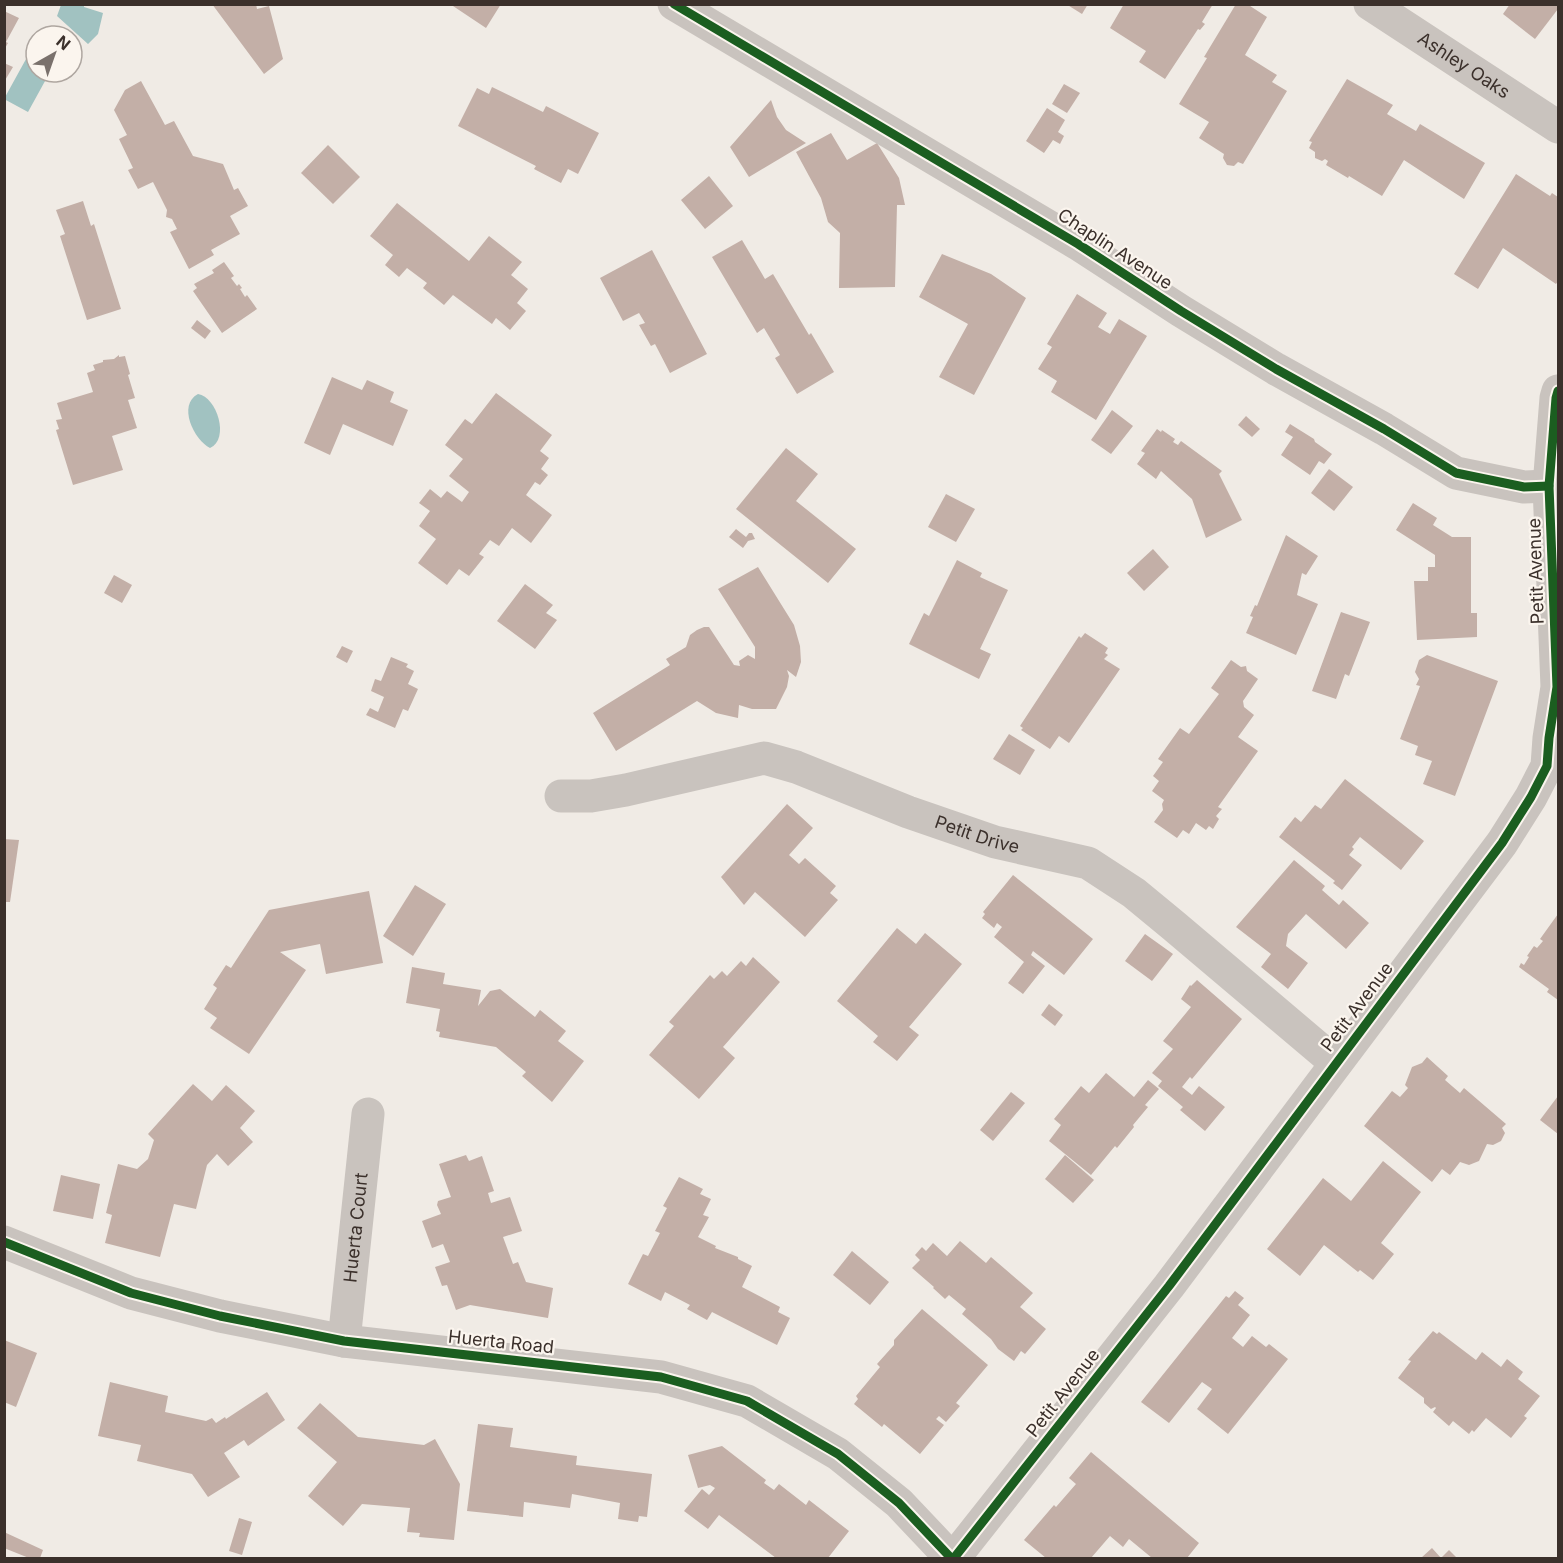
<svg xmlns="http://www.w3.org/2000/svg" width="1563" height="1563" viewBox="0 0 1563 1563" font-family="Inter,sans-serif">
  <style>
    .water { fill: #a1c2c1 }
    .building { fill: #c3afa7 }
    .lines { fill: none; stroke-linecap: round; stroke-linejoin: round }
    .street { stroke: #c9c3be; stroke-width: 33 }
    .cycleway-casing { stroke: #fbf5ee; stroke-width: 13 }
    .cycleway { stroke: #1b5e20; stroke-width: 9 }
    .labels { text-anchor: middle; stroke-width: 4.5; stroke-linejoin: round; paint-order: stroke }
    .street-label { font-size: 18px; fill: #3b302b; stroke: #fbf5ee }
  </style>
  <rect width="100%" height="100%" fill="#f0ebe5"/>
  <g class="water">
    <path d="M61,5H84V7L103,13L98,34L88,44L57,16Z"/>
    <path d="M31,50L36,53V72H50L28,112L4,99Z"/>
    <path d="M198,394C217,397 230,439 210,448C194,440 177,405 198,394Z"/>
  </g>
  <g class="building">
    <path d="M212,4H256L257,9L269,6L283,59L264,74Z"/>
    <path d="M450,4H501L486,28Z"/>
    <path d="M1066,4H1088L1082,14Z"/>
    <path d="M1124,4H1213L1202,22L1205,24L1200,30L1198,29L1165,79L1139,62L1146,51L1110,28Z"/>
    <path d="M1236,4H1247L1267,17L1245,55L1277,75L1272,82L1287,91L1243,164L1238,162L1234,166L1227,165L1223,158L1224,154L1199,138L1209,122L1179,104L1207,58L1204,57Z"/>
    <path d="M1510,4H1558V9L1535,39L1503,14Z"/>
    <path d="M4,11L19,18L6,42L8,43L4,50Z"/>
    <path d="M4,63L13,67L4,82Z"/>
    <path d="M1347,79L1393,105L1387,114L1416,131L1420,124L1485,163L1464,199L1404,160L1382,196L1349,176L1348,178L1326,165L1328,161L1325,159L1322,161L1315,158V152L1309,148L1312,142L1309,141Z"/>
    <path d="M141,81L165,125L174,121L193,156L223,164L234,190L238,188L248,206L230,216L240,234L211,250L214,255L189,269L170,232L177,229L172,219L166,217L167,210L153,182L138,189L128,170L133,168L119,139L127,135L114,110L125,90Z"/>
    <path d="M1064,84L1080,93L1067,113L1052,104Z"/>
    <path d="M492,87L543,112L546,106L599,133L578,174L568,169L561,183L534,169L536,166L458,126L477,88L489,94Z"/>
    <path d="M771,100L777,117L786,130L806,143L749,177L730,147Z"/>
    <path d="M1047,108L1065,120L1058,132L1064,136L1060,144L1053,140L1044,153L1026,141Z"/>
    <path d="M831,133L847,160L877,143L899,178L905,205H897L895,287L839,288L840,233L828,222L821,198L796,152Z"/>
    <path d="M328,145L360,177L333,204L301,173Z"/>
    <path d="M1516,174L1550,196L1552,193L1558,197V281L1556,284L1503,248L1478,289L1454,274Z"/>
    <path d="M709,176L733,206L705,229L681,200Z"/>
    <path d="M83,201L91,226L94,224L121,309L87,320L60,236L65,234L56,210Z"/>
    <path d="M397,203L469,261L489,236L522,262L511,275L528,289L517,303L526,311L510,330L496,318L492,324L453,295L444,305L423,288L427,283L407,268L399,277L385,265L393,255L370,236Z"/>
    <path d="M742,240L765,279L773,274L809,335L811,333L834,372L797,394L775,358L780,355L764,328L757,333L712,257Z"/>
    <path d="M652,250L707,354L670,373L655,344L651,346L639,325L645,323L639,313L623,321L600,278Z"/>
    <path d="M942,254L991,274L1026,298L974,395L939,377L968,324L919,297Z"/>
    <path d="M224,262L234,276L231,278L237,286L239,284L242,288L240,289L245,297L247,295L257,309L222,333L193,291L197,288L194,284L214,273L212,270Z"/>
    <path d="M1077,294L1107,313L1098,327L1110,334L1119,319L1147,336L1096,420L1051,392L1057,381L1038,369L1052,347L1047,344Z"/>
    <path d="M197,320L211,331L205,339L191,328Z"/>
    <path d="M119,355V357L125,356L130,374L128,375L135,398L128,400L137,428L112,436L123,470L73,485L56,430L59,429L56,420L62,419L57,403L93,392L87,373L95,370L93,365L103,362V360L114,359Z"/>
    <path d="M332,377L362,390L367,380L394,392L390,402L408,410L393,446L343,424L330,455L304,443Z"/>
    <path d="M496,393L552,435L540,451L549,458L541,469L548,475L540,485L535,482L526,495L552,515L531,543L512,528L499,546L490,540L479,554L484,557L469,576L459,569L447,585L418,563L436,539L419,526L430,511L419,503L430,489L441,498L447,491L462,502L469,492L449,476L463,459L445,445L465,419L472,424Z"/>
    <path d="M1112,410L1133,426L1111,454L1091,440Z"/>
    <path d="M1246,416L1260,429L1252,437L1238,425Z"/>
    <path d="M1290,424L1314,439L1315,442L1332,454L1324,464L1319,461L1310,475L1281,455L1293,437L1285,432Z"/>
    <path d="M1157,429L1161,432L1162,430L1175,439L1173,442L1178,445L1181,441L1222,471L1219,474L1242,520L1206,538L1192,499L1161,471L1156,479L1137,464L1145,453L1141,451Z"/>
    <path d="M786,448L818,474L796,501L856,549L828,583L736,509Z"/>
    <path d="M1329,469L1353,487L1334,511L1311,493Z"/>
    <path d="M946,494L975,509L956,542L928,527Z"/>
    <path d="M1413,503L1437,518L1433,525L1452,537H1471V613H1477V637L1417,640L1414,581H1428V567H1435V555L1396,530Z"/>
    <path d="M736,529L746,537L749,533H752L755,539L748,541L743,548L729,537Z"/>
    <path d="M1286,535L1318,556L1306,575L1302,573L1297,595L1318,604L1296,655L1246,633L1253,617L1250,616L1255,605L1257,606Z"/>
    <path d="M1153,549L1169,567L1144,591L1127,573Z"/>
    <path d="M957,560L982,573L980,577L1008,590L980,649L991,654L979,679L909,644L924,613L929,616Z"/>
    <path d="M758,567L794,625L800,646L801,662L796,677L787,670L789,676L787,687L776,709H752L739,705L738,718L716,713L697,701L616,751L593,713L670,665L666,659L686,647L690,635L697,630L704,627H709L734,665L740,666L739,661L748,655L755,659V647L718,589Z"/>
    <path d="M114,575L132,585L122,603L104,593Z"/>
    <path d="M525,584L553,605L546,613L557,620L535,649L497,621Z"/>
    <path d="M1341,612L1370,622L1349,676L1345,674L1336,699L1312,691Z"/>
    <path d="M1085,633L1108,648L1105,653L1108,655L1104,659L1120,669L1069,743L1059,736L1050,749L1021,730L1023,728L1020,726L1079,636L1081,638Z"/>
    <path d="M342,646L353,651L347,663L336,657Z"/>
    <path d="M1427,655L1498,681L1455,796L1423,784L1432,761L1415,755L1418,746L1400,739L1420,686L1416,685L1419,679L1415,672L1419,660Z"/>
    <path d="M391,657L408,664L406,667L414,671L408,684L418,689L408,711L403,709L395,728L366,715L370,708L378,712L384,697L371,691L375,679L381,681Z"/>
    <path d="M1231,660L1241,667L1246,666L1247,671L1258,679L1243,701L1244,707L1254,715L1238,737L1258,751L1218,807L1222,809L1216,816L1219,819L1213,829L1209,826L1206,830L1196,823L1189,834L1183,830L1177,838L1154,822L1163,810L1162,804L1164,800L1152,791L1159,781L1153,776L1163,762L1158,759L1180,728L1189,734L1219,694L1211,688Z"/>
    <path d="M1009,734L1035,750L1020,775L993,759Z"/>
    <path d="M1345,779L1424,841L1401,870L1360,837L1352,847L1354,849L1349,855L1362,865L1342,890L1333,883L1335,881L1279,837L1295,817L1301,822L1315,805L1321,809Z"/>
    <path d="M787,804L813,828L789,855L799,864L805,858L836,886L830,893L838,900L805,937L755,892L744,905L721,877Z"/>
    <path d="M4,839L19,840L10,902H4Z"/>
    <path d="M1294,860L1325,886L1322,890L1339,905L1343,900L1369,923L1346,949L1306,914L1288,934L1286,946L1308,963L1288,989L1261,967L1271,954L1236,927Z"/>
    <path d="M1013,875L1093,939L1064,975L1033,951L1031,955L1045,966L1023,994L1008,983L1024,962L994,937L1002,927L997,923L994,928L982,918L985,914L983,912Z"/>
    <path d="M415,885L446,904L413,956L383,936Z"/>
    <path d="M369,891L383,963L326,974L320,944L280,952L306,970L249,1054L210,1028L217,1018L204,1009L217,988L213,985L226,965L231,968L269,910Z"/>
    <path d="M1558,914V1000L1547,992L1549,989L1519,967L1521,963L1524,965L1529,957L1527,956L1534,946L1537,948L1543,941L1540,939Z"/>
    <path d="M897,928L916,944L925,933L962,964L909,1027L919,1035L897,1061L873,1042L878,1036L837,1001Z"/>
    <path d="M1145,934L1173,954L1152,981L1125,961Z"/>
    <path d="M753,957L780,982L723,1047L735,1058L699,1099L649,1055L674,1026L669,1022L710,975L714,979L722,971L727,976L741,961L746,966Z"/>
    <path d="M412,967L445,973L443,984L481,990L478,1006L490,991L500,989L535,1017L540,1010L566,1031L558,1041L584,1061L552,1102L522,1076L526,1072L496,1047L439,1037L440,1032L436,1031L440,1009L406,1003Z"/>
    <path d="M1197,980L1242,1019L1192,1079L1190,1077L1182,1087L1192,1095L1199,1086L1225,1107L1205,1131L1180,1110L1183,1107L1158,1086L1162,1081L1152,1073L1173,1049L1163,1041L1191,1007L1181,999L1190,985L1191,986Z"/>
    <path d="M1049,1004L1063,1015L1055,1026L1041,1015Z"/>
    <path d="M1427,1057L1448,1076L1445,1080L1460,1093L1464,1088L1506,1124L1502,1128L1505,1133L1501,1141L1493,1145L1487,1144L1479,1161L1469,1165L1460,1162L1450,1175L1442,1169L1432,1182L1364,1126L1392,1091L1400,1097L1408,1088L1405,1085L1412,1067L1422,1063Z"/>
    <path d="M1106,1073L1134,1097L1148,1080L1159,1089L1145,1105L1148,1107L1133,1125L1134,1127L1117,1148L1115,1146L1091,1175L1049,1141L1061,1125L1054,1119L1081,1086L1089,1093Z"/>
    <path d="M193,1084L212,1101L226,1085L255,1111L240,1128L253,1142L228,1166L217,1154L207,1165L196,1209L174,1204L160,1257L105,1243L112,1215L106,1213L118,1164L137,1169L148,1159L154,1140L148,1134Z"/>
    <path d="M1011,1092L1025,1103L993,1141L980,1130Z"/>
    <path d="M1558,1096V1134L1540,1120Z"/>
    <path d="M466,1155L469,1161L482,1156L494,1191L488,1193L491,1203L510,1197L522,1231L503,1237L513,1264L518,1262L526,1282L553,1288L548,1318L470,1305L456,1310L447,1285L442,1286L435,1267L450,1262L443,1244L432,1248L422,1221L441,1214L437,1205L438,1201L451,1197L439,1164Z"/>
    <path d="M1065,1155L1094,1180L1073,1203L1045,1179Z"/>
    <path d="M1383,1161L1421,1192L1381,1243L1394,1254L1373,1280L1360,1270L1358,1272L1324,1245L1300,1276L1267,1249L1323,1178L1351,1201Z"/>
    <path d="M61,1175L100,1184L93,1219L53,1211Z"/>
    <path d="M679,1177L703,1189L700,1194L711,1199L703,1215L709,1217L698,1237L716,1246L715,1248L738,1257V1259L752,1266L742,1287L780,1307L778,1312L790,1318L777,1345L712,1312L707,1320L687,1309L690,1305L665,1292L661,1301L628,1284L643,1254L648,1256L660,1233L655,1231L667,1208L663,1206Z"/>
    <path d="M960,1241L986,1263L991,1257L1033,1293L1020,1307L1046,1329L1025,1354L1021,1351L1014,1361L998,1349L991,1339L962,1314L966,1309L949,1295L945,1299L933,1288L934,1287L912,1268L920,1260L915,1255L922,1247L926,1251L933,1243L947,1256Z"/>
    <path d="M852,1251L889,1282L870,1305L833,1275Z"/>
    <path d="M1235,1291L1244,1298L1238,1305L1250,1315L1232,1338L1243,1347L1252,1336L1266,1347L1269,1344L1288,1359L1228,1434L1197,1409L1212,1389L1202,1382L1169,1423L1141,1402L1226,1296L1229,1298Z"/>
    <path d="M922,1309L988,1365L956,1403L960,1406L946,1422L939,1416L936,1419L944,1425L920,1454L884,1424L882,1427L854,1404L858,1399L856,1396L880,1367L877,1364L894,1345V1340Z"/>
    <path d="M1433,1331L1437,1334L1439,1332L1476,1360L1482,1352L1501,1367L1507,1359L1523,1372L1518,1379L1540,1396L1524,1416L1527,1418L1511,1438L1486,1418L1474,1432L1472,1430L1469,1434L1453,1421L1449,1426L1433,1412L1436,1408L1435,1407L1431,1409L1424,1403V1398L1398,1378L1411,1361L1408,1360Z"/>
    <path d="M4,1340L37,1353L16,1407L4,1402Z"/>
    <path d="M110,1382L168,1396L165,1412L206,1421L212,1418L216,1423L225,1417L226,1419L267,1392L285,1420L248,1446L244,1440L224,1453L240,1477L208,1497L192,1474L137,1461L141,1445L98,1436Z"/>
    <path d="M320,1403L358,1437L424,1445L435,1439L460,1484L454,1540L419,1537L420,1533L407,1532L410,1508L362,1504L343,1526L308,1496L337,1462L297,1428Z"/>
    <path d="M478,1424L513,1428L510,1447L577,1456L576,1465L652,1474L647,1517L639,1516L638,1522L618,1519L620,1503L572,1494L570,1508L524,1502L523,1517L467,1511Z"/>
    <path d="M722,1446L766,1480L764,1483L774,1490L779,1484L806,1505L809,1500L849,1531L828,1558H776L719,1515L708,1529L684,1511L702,1489L709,1495L715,1488L710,1485L698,1488L688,1455Z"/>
    <path d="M1091,1452L1199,1543L1187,1558H1152L1129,1539L1123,1547L1110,1536L1091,1558H1046L1024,1540L1054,1505L1056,1507L1076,1484L1069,1478Z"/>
    <path d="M239,1518L252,1522L242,1555L229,1551Z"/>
    <path d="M4,1532L43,1550L40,1558H29L4,1548Z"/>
    <path d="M1432,1548L1441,1558L1449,1550L1457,1558H1421Z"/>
  </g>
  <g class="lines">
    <g class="street">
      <path d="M674,4L1078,244L1181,311L1276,369L1384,429L1456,473L1524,487L1549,486"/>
      <path id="s1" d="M1370,4L1558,127"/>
      <path id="s2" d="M561,796H591L626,790L764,758L796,767L908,812L995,842L1088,863L1134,893L1174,926L1336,1063"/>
      <path d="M4,1242L131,1293L220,1316L344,1341L661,1377L747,1401L838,1454L899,1503L951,1558"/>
      <path id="s3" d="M344,1341L368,1114"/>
      <path d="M954,1558L1169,1286L1502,843L1531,797L1547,766L1549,738L1557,687L1549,486L1556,398L1558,391"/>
    </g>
    <g class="cycleway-casing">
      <g id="cycleway">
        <path d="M674,4L1078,244L1181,311L1276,369L1384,429L1456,473L1524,487L1549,486"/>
        <path d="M4,1242L131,1293L220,1316L344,1341L661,1377L747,1401L838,1454L899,1503L951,1558"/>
        <path d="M954,1558L1169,1286L1502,843L1531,797L1547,766L1549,738L1557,687L1549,486L1556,398L1558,391"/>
      </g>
    </g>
    <use href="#cycleway" class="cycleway"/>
  </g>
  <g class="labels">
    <g class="street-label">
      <text dy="6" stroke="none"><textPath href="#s1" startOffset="112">Ashley Oaks</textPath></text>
      <text transform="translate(1115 249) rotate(33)" y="6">Chaplin Avenue</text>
      <text transform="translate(1536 571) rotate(-92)" y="6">Petit Avenue</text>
      <text dy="6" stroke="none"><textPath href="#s2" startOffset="434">Petit Drive</textPath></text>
      <text transform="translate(1357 1007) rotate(-53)" y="6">Petit Avenue</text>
      <text dy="6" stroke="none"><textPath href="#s3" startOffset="114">Huerta Court</textPath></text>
      <text transform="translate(501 1342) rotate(6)" y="6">Huerta Road</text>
      <text transform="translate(1063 1393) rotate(-52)" y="6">Petit Avenue</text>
    </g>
  </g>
  <rect width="1563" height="1563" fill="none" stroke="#3b302b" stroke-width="12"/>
  <g transform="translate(54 54) rotate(40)"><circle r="28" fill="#fbf5ee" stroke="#aea6a0" stroke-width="1.5"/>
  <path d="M0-4.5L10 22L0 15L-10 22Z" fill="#7a716c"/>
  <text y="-9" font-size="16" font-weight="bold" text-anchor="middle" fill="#3b302b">N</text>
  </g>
</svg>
